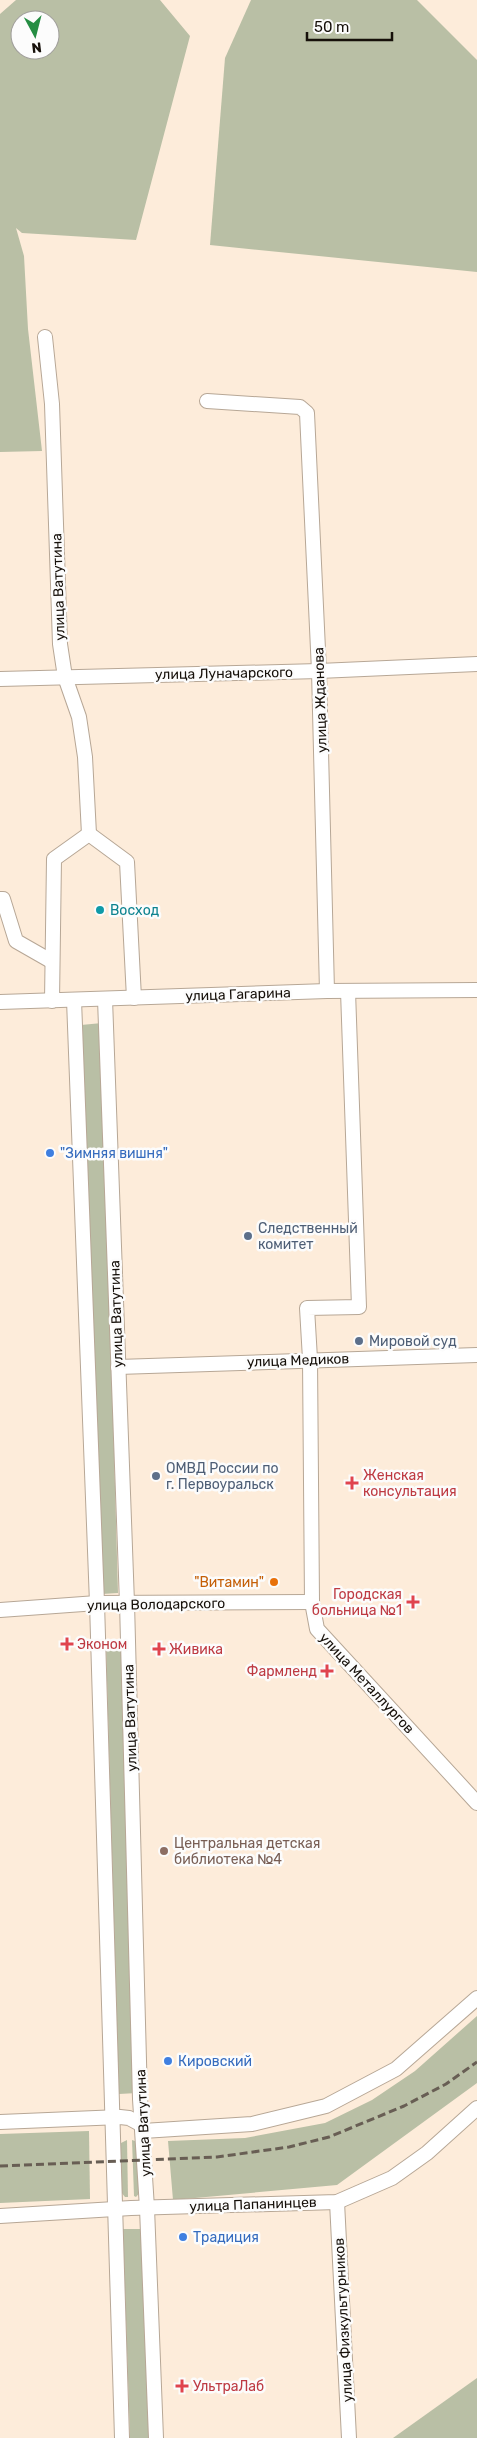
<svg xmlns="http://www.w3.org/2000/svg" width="477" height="2438" viewBox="0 0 477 2438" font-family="Rubik,sans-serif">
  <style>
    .green { fill: #b9bfa5; fill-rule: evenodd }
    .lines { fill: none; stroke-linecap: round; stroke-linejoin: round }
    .minor-casing { stroke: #b7a796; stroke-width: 16 }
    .minor { stroke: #fff; stroke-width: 14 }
    .rail { stroke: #685e54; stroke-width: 3; stroke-dasharray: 8 4; stroke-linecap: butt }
    .culture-dot { fill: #0f9aa8; stroke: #fcfcfc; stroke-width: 2 }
    .shop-dot { fill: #3f7fe0; stroke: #fcfcfc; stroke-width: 2 }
    .service-dot { fill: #5c6f8a; stroke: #fcfcfc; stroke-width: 2 }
    .health-dot { fill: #e0444e; stroke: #fcfcfc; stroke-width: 2 }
    .food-dot { fill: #e8710a; stroke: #fcfcfc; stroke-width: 2 }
    .education-dot { fill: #8d6e63; stroke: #fcfcfc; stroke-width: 2 }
    .labels { text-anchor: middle; stroke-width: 5; stroke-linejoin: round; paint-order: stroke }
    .street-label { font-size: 14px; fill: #16100a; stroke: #fcfcfc }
    .culture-label { font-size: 14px; fill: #0d838f; stroke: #fcfcfc; text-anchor: start }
    .shop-label { font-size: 14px; fill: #366cbe; stroke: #fcfcfc; text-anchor: start }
    .service-label { font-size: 14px; fill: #4e5e75; stroke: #fcfcfc; text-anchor: start }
    .health-label { font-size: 14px; fill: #be3a42; stroke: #fcfcfc; text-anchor: start }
    .food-label { font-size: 14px; fill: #c56008; stroke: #fcfcfc; text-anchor: end }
    .education-label { font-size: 14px; fill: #785e54; stroke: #fcfcfc; text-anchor: start }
  </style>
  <rect width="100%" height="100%" fill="#fdecda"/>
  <g class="green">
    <path d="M16,0H160L190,36L136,240L22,233L16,228L24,256L28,329L42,451L0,452V14ZM20,20H50V50H20Z"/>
    <path d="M251,0H417L477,60V272L210,245L225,58Z"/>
    <path d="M102,1023L118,1593L102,1594L81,1025Z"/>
    <path d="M106,1645H123L137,2093L119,2094Z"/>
    <path d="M477,2016V2083L337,2185L173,2200L168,2141L245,2138L325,2123L372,2100L415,2071Z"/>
    <path d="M89,2131L90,2199L0,2203V2134Z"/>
    <path d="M127,2140L128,2197H125L121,2192L120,2146L121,2143Z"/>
    <path d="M132,2140L138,2142L141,2191L136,2197L134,2196Z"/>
    <path d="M123,2229H142L149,2438H130Z"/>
    <path d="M477,2378V2438H393Z"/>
  </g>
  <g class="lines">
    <g class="minor-casing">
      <g id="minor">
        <path d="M45,337L52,404L60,644L65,677L79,717L85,757L89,834"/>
        <path d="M207,401L300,407L307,413L319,671L327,991"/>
        <path d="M0,679L319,671L477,664"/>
        <path d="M89,834L127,862L134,998"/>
        <path d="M0,899H3L16,941L51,961"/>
        <path d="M348,991L359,1307L307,1308L310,1359L312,1602L317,1629L477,1803"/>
        <path d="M105,999L127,1603L140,2099L147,2208L156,2438"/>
        <path d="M74,1000L97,1603L122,2438"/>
        <path d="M52,1001L54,859L89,834"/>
        <path d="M0,1002L327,991L477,990"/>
        <path d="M118,1367L477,1355"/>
        <path d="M0,1610L97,1603L312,1602"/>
        <path d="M0,2122L120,2117L129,2118L142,2125"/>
        <path d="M143,2131L252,2124L326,2106L396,2069L477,1998"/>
        <path d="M337,2202L349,2438"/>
        <path d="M0,2216L131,2208L337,2202L392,2178L427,2153L477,2108"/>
      </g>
    </g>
    <use href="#minor" class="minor"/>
    <path class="rail" d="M0,2166L217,2157L289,2147L329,2137L404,2106L446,2084L477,2062"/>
  </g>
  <circle class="culture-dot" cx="100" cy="910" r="5"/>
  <g class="shop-dot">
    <circle cx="50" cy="1153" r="5"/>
    <circle cx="168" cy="2061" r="5"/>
    <circle cx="183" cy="2237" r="5"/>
  </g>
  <g class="service-dot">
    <circle cx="248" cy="1236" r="5"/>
    <circle cx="359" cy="1341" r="5"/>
    <circle cx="156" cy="1476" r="5"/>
  </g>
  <g class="health-dot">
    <path d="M349.5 1475.5h5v5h5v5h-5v5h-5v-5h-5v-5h5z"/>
    <path d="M410.5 1594.5h5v5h5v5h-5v5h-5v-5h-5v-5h5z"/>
    <path d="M64.5 1636.5h5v5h5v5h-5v5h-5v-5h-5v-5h5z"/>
    <path d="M156.5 1641.5h5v5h5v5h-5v5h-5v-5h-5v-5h5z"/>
    <path d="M324.5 1663.5h5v5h5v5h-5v5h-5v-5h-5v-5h5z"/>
    <path d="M179.5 2378.5h5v5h5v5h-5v5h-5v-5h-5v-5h5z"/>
  </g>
  <circle class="food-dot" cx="274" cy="1582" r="5"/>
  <circle class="education-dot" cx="164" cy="1851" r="5"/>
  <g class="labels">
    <g class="street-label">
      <text transform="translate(58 587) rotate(-92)" y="5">улица Ватутина</text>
      <text transform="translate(224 673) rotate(-1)" y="5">улица Луначарского</text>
      <text transform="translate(320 700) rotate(-92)" y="5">улица Жданова</text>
      <text transform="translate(238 994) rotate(-2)" y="5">улица Гагарина</text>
      <text transform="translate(116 1314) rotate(-92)" y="5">улица Ватутина</text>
      <text transform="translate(298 1360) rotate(-2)" y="5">улица Медиков</text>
      <text transform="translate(156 1604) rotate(-1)" y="5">улица Володарского</text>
      <text transform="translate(367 1683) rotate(47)" y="5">улица Металлургов</text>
      <text transform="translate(130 1718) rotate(-92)" y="5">улица Ватутина</text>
      <text transform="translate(143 2123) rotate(-93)" y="5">улица Ватутина</text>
      <text transform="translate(253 2204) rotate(-2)" y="5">улица Папанинцев</text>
      <text transform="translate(343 2320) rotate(-93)" y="5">улица Физкультурников</text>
    </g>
    <g class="culture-label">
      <text x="110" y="915">Восход</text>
    </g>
    <g class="shop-label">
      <text x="60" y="1158">"Зимняя вишня"</text>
      <text x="178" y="2066">Кировский</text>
      <text x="193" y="2242">Традиция</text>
    </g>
    <g class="service-label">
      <text x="258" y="1233">Следственный<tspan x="258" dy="16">комитет</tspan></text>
      <text x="369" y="1346">Мировой суд</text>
      <text x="166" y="1473">ОМВД России по<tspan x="166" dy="16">г. Первоуральск</tspan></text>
    </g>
    <g class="health-label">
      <text x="363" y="1480">Женская<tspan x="363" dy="16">консультация</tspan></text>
      <text x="402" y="1599" text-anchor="end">Городская<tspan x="402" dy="16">больница №1</tspan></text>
      <text x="77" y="1649">Эконом</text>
      <text x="169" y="1654">Живика</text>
      <text x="317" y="1676" text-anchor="end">Фармленд</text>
      <text x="193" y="2391">УльтраЛаб</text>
    </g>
    <g class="food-label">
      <text x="264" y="1587">"Витамин"</text>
    </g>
    <g class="education-label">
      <text x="174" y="1848">Центральная детская<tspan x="174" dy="16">библиотека №4</tspan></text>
    </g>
  </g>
  <g transform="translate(35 35) rotate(173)"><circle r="24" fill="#fcfcfc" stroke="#a09e9b"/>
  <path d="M0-4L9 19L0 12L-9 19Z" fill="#258d43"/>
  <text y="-8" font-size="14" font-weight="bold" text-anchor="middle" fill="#16100a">N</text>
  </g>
  <path d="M307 32v8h85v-8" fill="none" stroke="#16100a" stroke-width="2.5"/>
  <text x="314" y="32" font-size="15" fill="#16100a" stroke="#fcfcfc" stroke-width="4" paint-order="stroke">50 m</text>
</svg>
